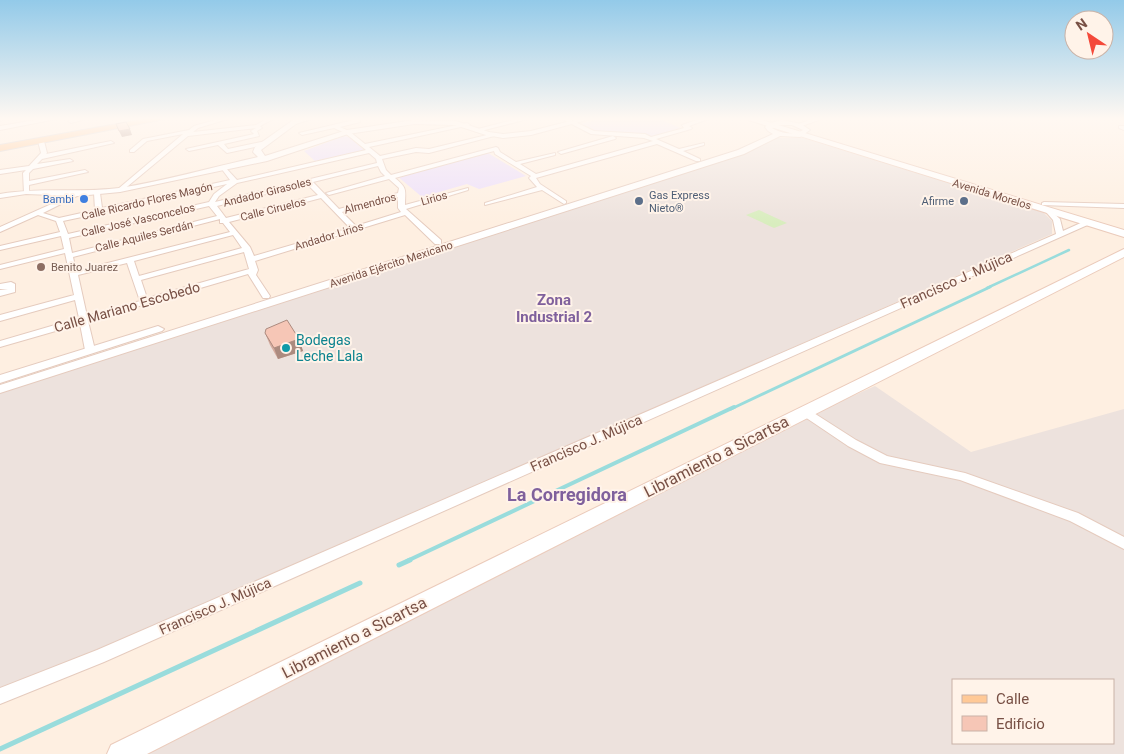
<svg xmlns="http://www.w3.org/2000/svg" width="1124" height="754" viewBox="0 0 1124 754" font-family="Roboto,sans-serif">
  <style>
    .industrial { fill: #ede2dd; fill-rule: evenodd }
    .education { fill: #ecdefb }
    .green { fill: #d8edbe }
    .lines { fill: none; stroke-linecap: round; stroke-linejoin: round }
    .stream-far3 { stroke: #99dcdc; stroke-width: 2.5 }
    .stream-far2 { stroke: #99dcdc; stroke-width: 3 }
    .stream-far1 { stroke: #99dcdc; stroke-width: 4 }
    .stream { stroke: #99dcdc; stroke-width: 5 }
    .minor-casing { stroke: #e5cbbe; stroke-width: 2 }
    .tertiary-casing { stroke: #e5cbbe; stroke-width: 2 }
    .secondary-casing { stroke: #ebcbbb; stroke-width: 2 }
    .primary-casing { stroke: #d9cecb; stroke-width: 2 }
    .minor { fill: #fff; fill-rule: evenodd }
    .tertiary { fill: #fff; fill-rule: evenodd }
    .secondary { fill: #fff; fill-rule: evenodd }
    .primary { fill: #ffc997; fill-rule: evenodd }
    .wall { fill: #d4aa9d }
    .shaded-wall { fill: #ac8b7f }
    .building { fill: #f6c6b6; stroke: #ac8b7f }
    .shop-dot { fill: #3f7fe0; stroke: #fff3e9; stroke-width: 2 }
    .service-dot { fill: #5c6f8a; stroke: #fff3e9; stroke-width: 2 }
    .education-dot { fill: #8d6e63; stroke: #fff3e9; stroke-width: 2 }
    .culture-dot { fill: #0f9aa8; stroke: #fff3e9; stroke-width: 2 }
    .labels { text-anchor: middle; stroke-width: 4; stroke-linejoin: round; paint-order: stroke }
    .far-street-label { font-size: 11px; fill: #785045; stroke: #fff3e9 }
    .far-service-label { font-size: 11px; fill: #4e5e75; stroke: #fff3e9; text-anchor: start }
    .far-shop-label { font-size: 11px; fill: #366cbe; stroke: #fff3e9; text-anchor: end }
    .far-education-label { font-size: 11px; fill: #785e54; stroke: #fff3e9; text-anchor: start }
    .street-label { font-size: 14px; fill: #785045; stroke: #fff3e9 }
    .culture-label { font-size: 14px; fill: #0d838f; stroke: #fff3e9; text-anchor: start }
    .neighbourhood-label { font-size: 15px; font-weight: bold; fill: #7f609c; stroke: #fff3e9 }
    .near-street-label { font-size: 16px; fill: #785045; stroke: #fff3e9 }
    .near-neighbourhood-label { font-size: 18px; font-weight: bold; fill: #7f609c; stroke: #fff3e9 }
  </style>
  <rect width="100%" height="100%" fill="#feefe1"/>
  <g class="industrial">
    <path d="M777,138H803L1043,212L1052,221V234L99,651L0,690V392L745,154Z"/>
    <path d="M875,386L971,452L1124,409V754H138L790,424ZM953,680H1113V743H953Z"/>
  </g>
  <g class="education">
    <path d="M602,118H657L683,129L652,137L643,134L596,131L581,124Z"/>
    <path d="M344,136L349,137L364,150L315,161L304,151Z"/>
    <path d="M488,153L526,176L479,189L467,184L422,197L397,176Z"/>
  </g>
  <path class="green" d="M759,210L787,223L774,228L746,215Z"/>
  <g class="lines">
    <path class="stream-far3" d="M987,288L1069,250"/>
    <path class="stream-far2" d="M731,409L990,287"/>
    <path class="stream-far1" d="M407,561L734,407"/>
    <g class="stream">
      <path d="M399,565L410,560"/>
      <path d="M0,749L360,583"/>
    </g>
    <g class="minor-casing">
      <g id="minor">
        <path d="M0,118H5L0,121Z"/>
        <path d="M48,118H61L0,130V126Z"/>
        <path d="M77,118H89L71,123L68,121Z"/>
        <path d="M222,118H231L198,128L193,132L256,125L268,118H275L260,126L262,128L257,131L259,136L224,144L228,149L266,141L268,142V144L227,153L218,145L189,151L186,149L254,134L251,131L256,128L188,136L122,191H118V189L183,134L147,141L134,152H130V150L143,139L189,130L194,126Z"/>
        <path d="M305,118H316L295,124L292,122Z"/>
        <path d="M521,118H532L477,132L474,130Z"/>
        <path d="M560,118H567L594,131L645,134L651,137L684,128L682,125L703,118H711L689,126L692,128L691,129L656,139L679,149L704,143V145L683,151L700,159V161H696L657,144L536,178L540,184L566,201V203L564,204L542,190L485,205V203L537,187L529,178L531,176L495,154L494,151L395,178C408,189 405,189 405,205L468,188V190L406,209L441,240V244H435L405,215L255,261L258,270L256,275L270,296L269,298H263L248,274L88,321L95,350L93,352L90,353L85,350L80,324L0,347V341L79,318L75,300L0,321V315L74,295L65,253L0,269V265L64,249L61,236L0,250V246L60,232L56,221L38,215L0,232V227L76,193L81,194L43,213L59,218L95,210L94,193L97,191L100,193L102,208L230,180L221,168L224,166L237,180L366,150L345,133L334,128L302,135L299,133L358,119L360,120V122L340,127L349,131L365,144L467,123L470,125L369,147L380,156L416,148L429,149L495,133L498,135L429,153L416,152L382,159L386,170L391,175L496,147L498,148L500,152L516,162L555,153V155L520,164L536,174L653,141L644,138L591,134ZM369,153L376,159L377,163L215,202L219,196L237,183ZM378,166L381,172L385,176L326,193L329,195L389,179L399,188L398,193L339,209L313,182ZM227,184L214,194L209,202L68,234L63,221L96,214L99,215L102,212ZM307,184L318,195L226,218L217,206ZM398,197V208L401,212L356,226L342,212ZM321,198L350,228L254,256L250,247L229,222ZM209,206L217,216L72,253L69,238ZM220,219V223H223L230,232L76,271L73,257ZM233,235L242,248L139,276L134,261ZM244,252L249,269L147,298L141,280ZM127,263L140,301L87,316L78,275Z"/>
        <path d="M815,118H824L799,127L796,125Z"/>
        <path d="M1119,126H1124V130L1119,128Z"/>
        <path d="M613,136L616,138L615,139L561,154L558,152Z"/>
        <path d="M41,139L44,141L47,153L46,154L111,141L114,143L42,159L37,164L70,159L73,161L33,169L29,173V181L85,170L88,172L29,185V192L24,193L23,173L26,170L0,174V170L29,166L41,153L38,141Z"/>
        <path d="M1044,202L1124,204V208L1042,205V203Z"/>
        <path d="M1047,211H1051L1060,219L1063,231L1085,221L1092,223L104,662L0,704V688L97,650L1056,234L1053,220L1046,212Z"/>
        <path d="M11,282L15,284V292L0,296V290L8,289H0V284Z"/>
        <path d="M806,408L856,440L887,456L965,473L1078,513L1124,537V549L1070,521L960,480L880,463L848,446L802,415L801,412L802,409Z"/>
      </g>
    </g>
    <g class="tertiary-casing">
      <g id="tertiary">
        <path d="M296,118H304L261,150L265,156L347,130L414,120L456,121L489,132L503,134L531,131L582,118H594L531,135L503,138L486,135L455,125L414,124L348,134L267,161L120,192L78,196L26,194L0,198V194C40,187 79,193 119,188C165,181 212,167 258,157L253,152L255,147Z"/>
        <path d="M782,120L801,124L810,130L800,137L780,136L744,154L0,393V385L738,150L773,134L768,131L765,127L770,123ZM778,125H792L803,130C794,136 780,133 772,128Z"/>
        <path d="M158,326L164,329L162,331L0,383V375Z"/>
      </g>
    </g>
    <g class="secondary-casing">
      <g id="secondary">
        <path d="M742,118H755L1124,230V237Z"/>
        <path d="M1124,249V257L147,754H107L111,745Z"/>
      </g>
    </g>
    <g class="primary-casing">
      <path id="primary" d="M150,118H170L0,151V145Z"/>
    </g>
    <use href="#minor" class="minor"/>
    <use href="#tertiary" class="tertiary"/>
    <use href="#secondary" class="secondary"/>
    <use href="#primary" class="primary"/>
  </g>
  <path class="wall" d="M265,333L299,339L303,351L278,359L270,345Z"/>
  <g class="shaded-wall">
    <path d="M130,129L132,135L122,137L119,131Z"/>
    <path d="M299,339L303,351L278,359L274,348Z"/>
  </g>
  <g class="building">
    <path d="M126,122L130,129L119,131L116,124Z"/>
    <path d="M287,320L299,339L274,348L265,333L266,329Z"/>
  </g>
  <linearGradient id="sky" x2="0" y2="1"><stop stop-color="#93cae9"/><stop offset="0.53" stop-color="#fff8f2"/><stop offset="1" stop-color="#fff8f2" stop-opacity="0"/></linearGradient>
  <rect width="1124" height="224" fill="url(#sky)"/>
  <circle class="shop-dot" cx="84" cy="199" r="5"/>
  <g class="service-dot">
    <circle cx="639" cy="201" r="5"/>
    <circle cx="964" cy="201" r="5"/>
  </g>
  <circle class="education-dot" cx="41" cy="267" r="5"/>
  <circle class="culture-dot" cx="286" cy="348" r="5"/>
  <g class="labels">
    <g class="far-street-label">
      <text transform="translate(267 192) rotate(-14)" y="4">Andador Girasoles</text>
      <text transform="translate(992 194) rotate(17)" y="4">Avenida Morelos</text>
      <text transform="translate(434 198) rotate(-16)" y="4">Lirios</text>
      <text transform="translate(147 201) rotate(-13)" y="4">Calle Ricardo Flores Magón</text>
      <text transform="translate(370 203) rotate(-15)" y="4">Almendros</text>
      <text transform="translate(273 209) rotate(-14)" y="4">Calle Ciruelos</text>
      <text transform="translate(138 220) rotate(-13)" y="4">Calle José Vasconcelos</text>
      <text transform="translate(144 236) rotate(-14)" y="4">Calle Aquiles Serdán</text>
      <text transform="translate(329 236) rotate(-17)" y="4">Andador Lirios</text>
      <text transform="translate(391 264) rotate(-18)" y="4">Avenida Ejército Mexicano</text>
    </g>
    <g class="far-service-label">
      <text x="649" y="199">Gas Express<tspan x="649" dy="13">Nieto®</tspan></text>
      <text x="954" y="205" text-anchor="end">Afirme</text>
    </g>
    <g class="far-shop-label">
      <text x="74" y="203">Bambi</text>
    </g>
    <g class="far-education-label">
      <text x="51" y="271">Benito Juarez</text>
    </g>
    <g class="street-label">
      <text transform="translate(956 280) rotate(-24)" y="5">Francisco J. Mújica</text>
      <text transform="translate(127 307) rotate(-16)" y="5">Calle Mariano Escobedo</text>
      <text transform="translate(586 443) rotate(-24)" y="5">Francisco J. Mújica</text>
      <text transform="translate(215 606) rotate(-24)" y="5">Francisco J. Mújica</text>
    </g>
    <g class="culture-label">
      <text x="296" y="345">Bodegas<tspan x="296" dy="16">Leche Lala</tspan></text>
    </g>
    <g class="neighbourhood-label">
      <text x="554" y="305">Zona<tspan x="554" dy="17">Industrial 2</tspan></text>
    </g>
    <g class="near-street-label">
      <text transform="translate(716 456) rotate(-27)" y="6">Libramiento a Sicartsa</text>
      <text transform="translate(354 637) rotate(-27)" y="6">Libramiento a Sicartsa</text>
    </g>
    <g class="near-neighbourhood-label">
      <text x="567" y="501">La Corregidora</text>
    </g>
  </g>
  <rect x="952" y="679" width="162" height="65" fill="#fff3e9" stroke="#c9b2a7"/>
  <rect x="962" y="695" width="25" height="8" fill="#ffc997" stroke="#c9b2a7"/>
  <text x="996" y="704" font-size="15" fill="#785045">Calle</text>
  <rect x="962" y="716" width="25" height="15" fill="#f6c6b6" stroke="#c9b2a7"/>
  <text x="996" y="729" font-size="15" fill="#785045">Edificio</text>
  <g transform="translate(1089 35) rotate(325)"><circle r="24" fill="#fff3e9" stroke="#c9b2a7"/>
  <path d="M0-4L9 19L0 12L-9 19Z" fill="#f4493a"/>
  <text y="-8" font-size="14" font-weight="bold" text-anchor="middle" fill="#785045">N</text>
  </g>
</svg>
